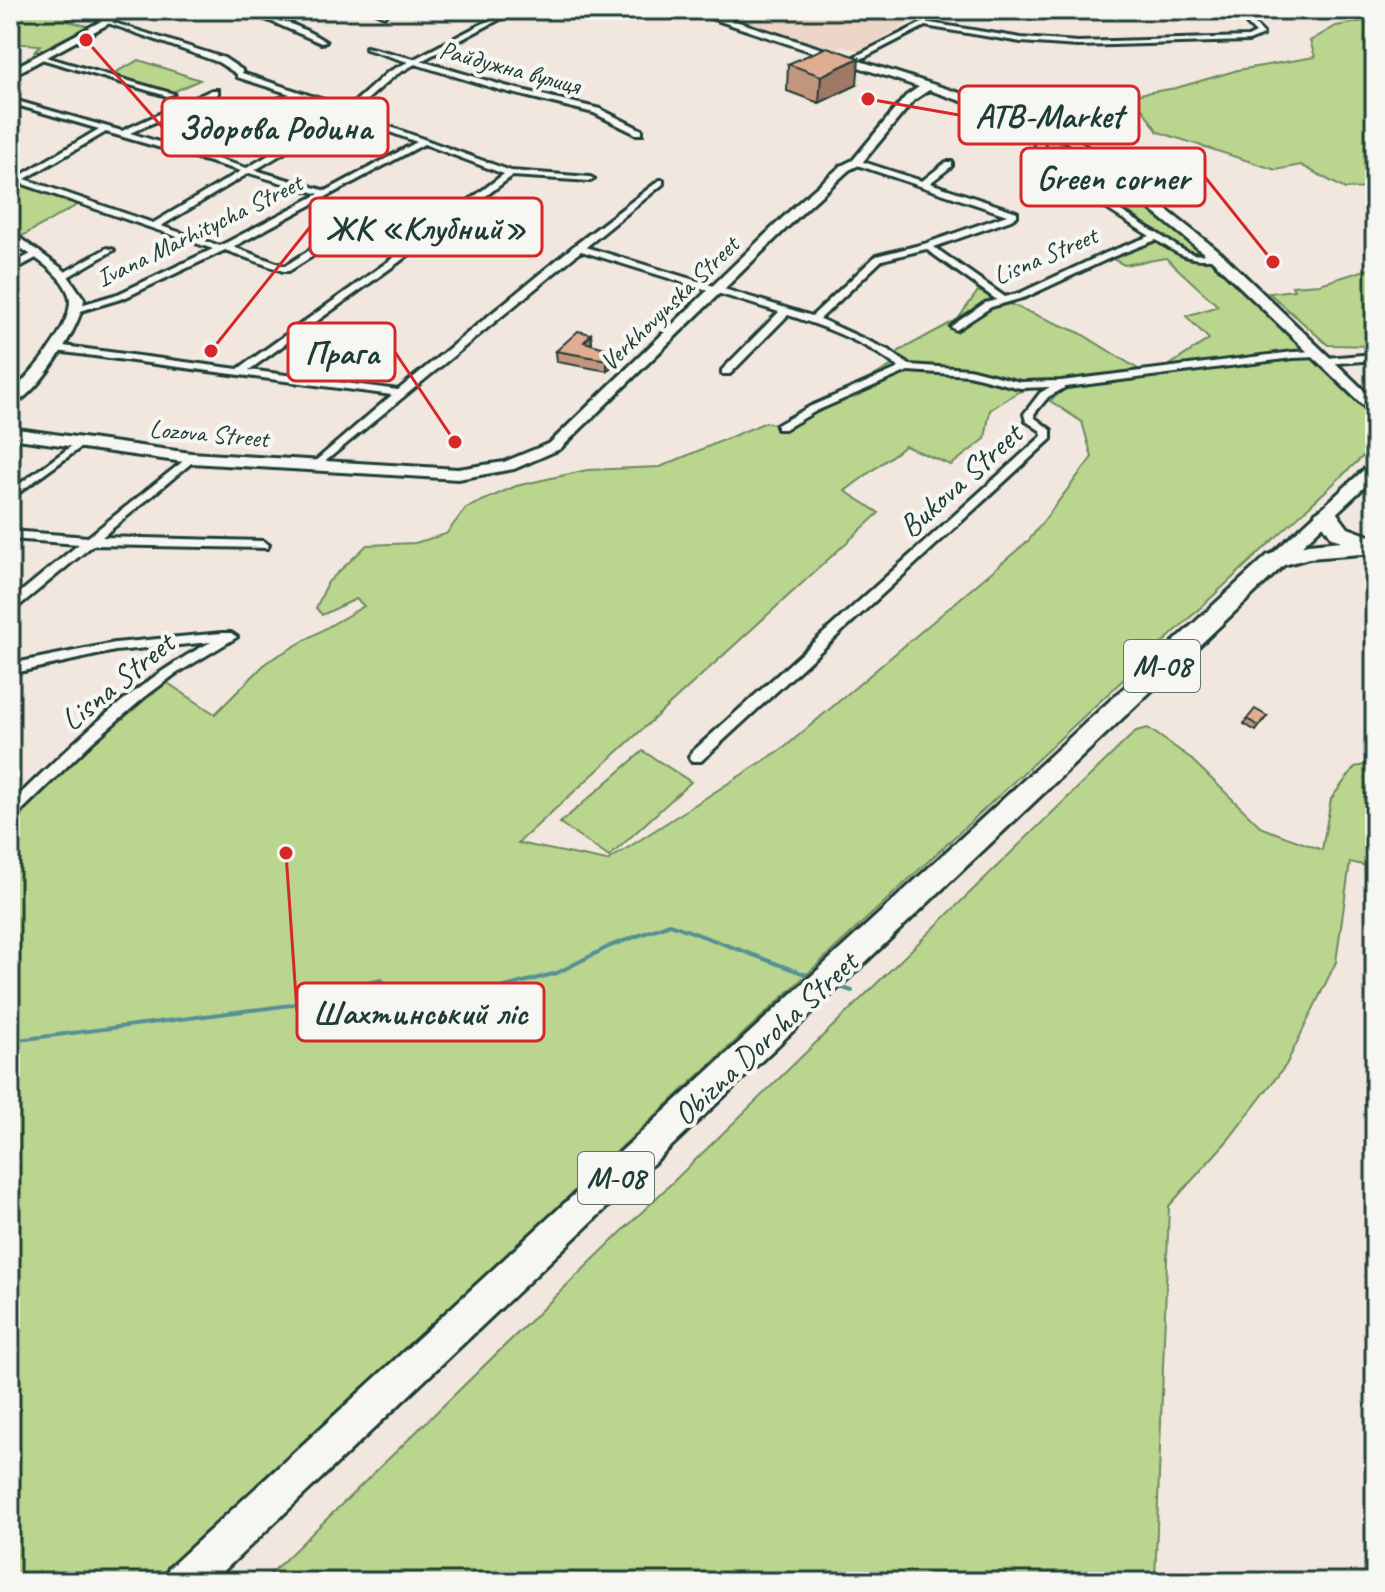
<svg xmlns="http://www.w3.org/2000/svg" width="1385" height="1592" viewBox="0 0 1385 1592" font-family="Caveat,sans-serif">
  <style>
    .built { fill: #edd6c8 }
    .green { fill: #bad58d; stroke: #6c8960; stroke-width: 2 }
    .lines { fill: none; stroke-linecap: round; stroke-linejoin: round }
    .stream { stroke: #569096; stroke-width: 4 }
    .street-casing { stroke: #1f3d34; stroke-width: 6 }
    .secondary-casing { stroke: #1f3d34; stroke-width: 6 }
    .highway-casing { stroke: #1f3d34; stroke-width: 6 }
    .street { fill: #f6f6f2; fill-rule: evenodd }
    .secondary { fill: #f6f6f2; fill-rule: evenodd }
    .highway { fill: #f6f6f2; fill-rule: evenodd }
    .wall { fill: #c1957e; stroke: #1f3d34; stroke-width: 2 }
    .shaded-wall { fill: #9d7966; stroke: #1f3d34; stroke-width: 2 }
    .building { fill: #e0ad92; stroke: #1f3d34; stroke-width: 2 }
    .labels { text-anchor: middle; stroke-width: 8; stroke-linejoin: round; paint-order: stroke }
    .far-street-label { font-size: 26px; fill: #1f3d34; stroke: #f6f6f2 }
    .shield { fill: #f6f6f2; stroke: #60746d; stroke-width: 2 }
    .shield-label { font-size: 30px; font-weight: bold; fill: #1f3d34 }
    .street-label { font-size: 32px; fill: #1f3d34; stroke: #f6f6f2 }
    .leader { fill: none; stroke: #d62828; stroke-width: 3 }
    .callout-dot { fill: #d62828; stroke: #f6f6f2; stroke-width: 3 }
    .callout { fill: #f6f6f2; stroke: #d62828; stroke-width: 3 }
    .callout-label { font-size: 34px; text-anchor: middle; font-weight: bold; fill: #1f3d34 }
  </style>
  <rect width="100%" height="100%" fill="#f2e7df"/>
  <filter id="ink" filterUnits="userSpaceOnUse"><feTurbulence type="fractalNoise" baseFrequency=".0125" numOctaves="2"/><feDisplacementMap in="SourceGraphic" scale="16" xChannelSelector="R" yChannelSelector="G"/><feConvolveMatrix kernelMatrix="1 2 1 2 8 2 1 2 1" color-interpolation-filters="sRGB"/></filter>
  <g filter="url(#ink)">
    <path class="built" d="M710,10H889L881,15L909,23L859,51L842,46L834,49Z"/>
    <g class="green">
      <path d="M89,10L67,21L88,26L40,51H35L40,45L10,43V11Z"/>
      <path d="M1375,14V188L1345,189L1301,165L1276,170L1158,132L1133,95L1176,88L1238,70L1315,57L1310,41L1336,26L1369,20Z"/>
      <path d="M139,60L200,80L173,92L112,74Z"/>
      <path d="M1048,134L1202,250L1365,407L1375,428V445L155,1582H10V811L163,680L215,714L267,662L364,606L356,599L322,615L316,608L328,582L367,545L415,543L446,534L466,508L516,486L587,470L660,467L766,422L785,428L894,364L899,351L958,319L978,291L1080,333L1146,374L1064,381L1018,392L990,410L985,439L951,465L905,446L845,491L879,513L518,843L607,861L785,747L1029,540L1092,457L1082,422L1050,401L1065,389L1150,378L1209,339L1186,316L1218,306L1166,258L1124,265L1109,257L1161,237L1042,143Z"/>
      <path d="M18,183L79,204L22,236L10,229V188Z"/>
      <path d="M1375,267V346L1328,345L1269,293L1294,290L1292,286L1320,284Z"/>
      <path d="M1148,728L1189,757L1262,828L1322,850L1331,799L1355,767L1375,763V868L1350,862L1336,962L1286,1065L1228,1140L1169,1206L1155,1582H262L1136,731Z"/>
      <path d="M643,751L691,782L609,857L560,823Z"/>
    </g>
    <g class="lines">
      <g class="stream">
        <path d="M840,987L852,991"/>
        <path d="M10,1041L291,1005L327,991L382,980L395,1001H452L557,973L610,946L670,924L810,976"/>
      </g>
      <g class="street-casing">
        <g id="street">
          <path d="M234,10C262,10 303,27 326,42L321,43L268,20Z"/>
          <path d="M371,10H380L387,14L384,16Z"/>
          <path d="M509,10H517L421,61L505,86L600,109L642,130V134H636L594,113L500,90L415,64L394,76L352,113L511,171L590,177L594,179L590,181L512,176L399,262L249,370L398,390L575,245L660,180H663V184L586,247L812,316L876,256L924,244L1007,215L854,164V160H857L922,181L946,162H952V166L930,183L1017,212V216L1011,220L934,247L1005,297L1020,293L1106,253L1150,236C1108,209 1053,180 1029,134L1042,123L1046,125L1037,134C1059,176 1118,209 1158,234C1168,240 1179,249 1190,253C1200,257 1211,251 1220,256L1219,258C1190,262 1180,255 1156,240L1112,257L1026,297L991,307L956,330L951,327L953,325L985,303L997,300L926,249L882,260L820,319L890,351L909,365L969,369L1020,382L1061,381L1293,352L1319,351L1324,354L1319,357L1293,358L1066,387L1048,397L1034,414L1035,418L1051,430V439L701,761H691L689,757L691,753L1042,436L1041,431L1026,421L1024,414L1040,393L1050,387L1020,388L969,375L908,371L816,411L785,429H777V425L809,407L899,368C868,343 825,327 788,315L730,374H722V370L779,312L581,251L317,468L312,465L313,463L392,395L56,351L51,348L56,345L238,369L393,258L504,174L424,144L233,247L285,266L324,241H330V245L289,271H283L225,250L124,298L77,312L74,311V307L118,294L213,249L20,183L10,187V182L14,179L10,177V171L20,176L99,129L10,103V99L122,131L212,90H218V94L130,133L169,145L290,94L237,77V74L218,62L105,22V20L224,58L242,70V73L348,108L388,72L408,62L366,49V47L414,59ZM297,96L343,111L247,168L177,147ZM346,116L417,142L326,191L255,170ZM106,132L241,171L153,223L25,179ZM249,173L319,194L220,246L161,226Z"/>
          <path d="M1233,10H1240L1263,33V35L1249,41L1078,46L1021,42L925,26L853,63L846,61L924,22L1021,38L1078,42L1248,37L1256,33Z"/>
          <path d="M38,56H42L174,94L167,96L38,58Z"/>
          <path d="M107,248L114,250L66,278L58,276Z"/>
          <path d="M37,251L40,252V256L10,272V265Z"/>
          <path d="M1375,354V360L1326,364L1321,361L1326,358Z"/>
          <path d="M80,440L85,443L84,445L10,499V491Z"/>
          <path d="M191,455L195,456V460L102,537L263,541L269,545L267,548L93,545L14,610L10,611V601L79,544L10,539V531L88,537Z"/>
          <path d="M222,633H231L237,637L174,675L146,696L91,743L15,817L10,819V804C72,744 134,682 211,642L115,651L10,674V664L115,643Z"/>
        </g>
      </g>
      <g class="secondary-casing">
        <g id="secondary">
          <path d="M122,10H134L10,77V70Z"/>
          <path d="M686,10H701L991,103L1046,123L1077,139L1221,253L1375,401V413L1370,412L1211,259L1069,143L1038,127L929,90L914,100L861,164L849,170L805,210L560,449L514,469L458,479L191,463L10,438V428L191,453L458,469L504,462L550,443L797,204L841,166L853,160L906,96L919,87Z"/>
          <path d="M10,231L64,270L84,299C81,327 37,397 10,406V394C29,377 77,322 69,295C62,272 29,254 10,241Z"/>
          <path d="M1375,463V477L1282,564H1270L1268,560L1270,556L1369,465Z"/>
        </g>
      </g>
      <g class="highway-casing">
        <path id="highway" d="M1326,506L1333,508L1348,528L1375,538V553L1309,558L1284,565L212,1582H163L169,1568L1268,555L1308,544L1342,541L1332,538L1315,513Z"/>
      </g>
      <use href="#street" class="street"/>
      <use href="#secondary" class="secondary"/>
      <use href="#highway" class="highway"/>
    </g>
    <g class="wall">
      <path d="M788,64L857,85L819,103L787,91Z"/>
      <path d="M591,334L592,344L617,361L607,371L557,362L556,351Z"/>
      <path d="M1267,716L1256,731L1244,724L1247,719Z"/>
    </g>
    <g class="shaded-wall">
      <path d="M859,58L857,85L819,103L821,76Z"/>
      <path d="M591,334L592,345L584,342Z"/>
      <path d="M616,351L617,361L607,371V360Z"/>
    </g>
    <g class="building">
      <path d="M827,47L859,58L821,76L788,64Z"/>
      <path d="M578,331L591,334L584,342L616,351L607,360L556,351Z"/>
      <path d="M1255,709L1267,716L1259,726L1247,719Z"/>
    </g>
  </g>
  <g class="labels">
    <g class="far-street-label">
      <text transform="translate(510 67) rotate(15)" y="9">Райдужна вулиця</text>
      <text transform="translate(199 230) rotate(-26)" y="9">Ivana Marhitycha Street</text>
      <text transform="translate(1045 255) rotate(-23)" y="9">Lisna Street</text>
      <text transform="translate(669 303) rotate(-44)" y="9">Verkhovynska Street</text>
      <text transform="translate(209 433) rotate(5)" y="9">Lozova Street</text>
    </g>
    <g class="shield">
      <rect x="1124" y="640" width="76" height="52" rx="6"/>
      <rect x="578" y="1152" width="76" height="52" rx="6"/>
    </g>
    <g class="shield-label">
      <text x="1162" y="676">М-08</text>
      <text x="616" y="1188">М-08</text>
    </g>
    <g class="street-label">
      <text transform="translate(960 480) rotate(-42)" y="11">Bukova Street</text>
      <text transform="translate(117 681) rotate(-39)" y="11">Lisna Street</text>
      <text transform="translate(765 1038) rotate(-43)" y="11">Obizna Doroha Street</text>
    </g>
  </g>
  <path class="leader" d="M868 99L959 115M86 40L162 127M1273 262L1205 177M211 351L310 227M455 442L395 352M286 853L297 1012"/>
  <g class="callout-dot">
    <circle cx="868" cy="99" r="8"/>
    <circle cx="86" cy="40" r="8"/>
    <circle cx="1273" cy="262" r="8"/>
    <circle cx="211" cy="351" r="8"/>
    <circle cx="455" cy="442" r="8"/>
    <circle cx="286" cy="853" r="8"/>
  </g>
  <g class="callout">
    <rect x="959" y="86" width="180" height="58" rx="8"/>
    <rect x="162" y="98" width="226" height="58" rx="8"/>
    <rect x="1021" y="148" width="184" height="58" rx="8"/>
    <rect x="310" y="198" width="232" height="58" rx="8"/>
    <rect x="288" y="323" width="107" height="58" rx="8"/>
    <rect x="297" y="983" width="247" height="58" rx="8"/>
  </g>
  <g class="callout-label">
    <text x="1049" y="127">ATB-Market</text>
    <text x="275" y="139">Здорова Родина</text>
    <text x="1113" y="189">Green corner</text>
    <text x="426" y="239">ЖК «Клубний»</text>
    <text x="342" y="364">Прага</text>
    <text x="420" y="1024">Шахтинський ліс</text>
  </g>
  <rect width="1385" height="1592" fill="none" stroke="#f6f6f2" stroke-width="40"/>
  <rect x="20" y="20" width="1345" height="1552" fill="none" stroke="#1f3d34" stroke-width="3" filter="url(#ink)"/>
</svg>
